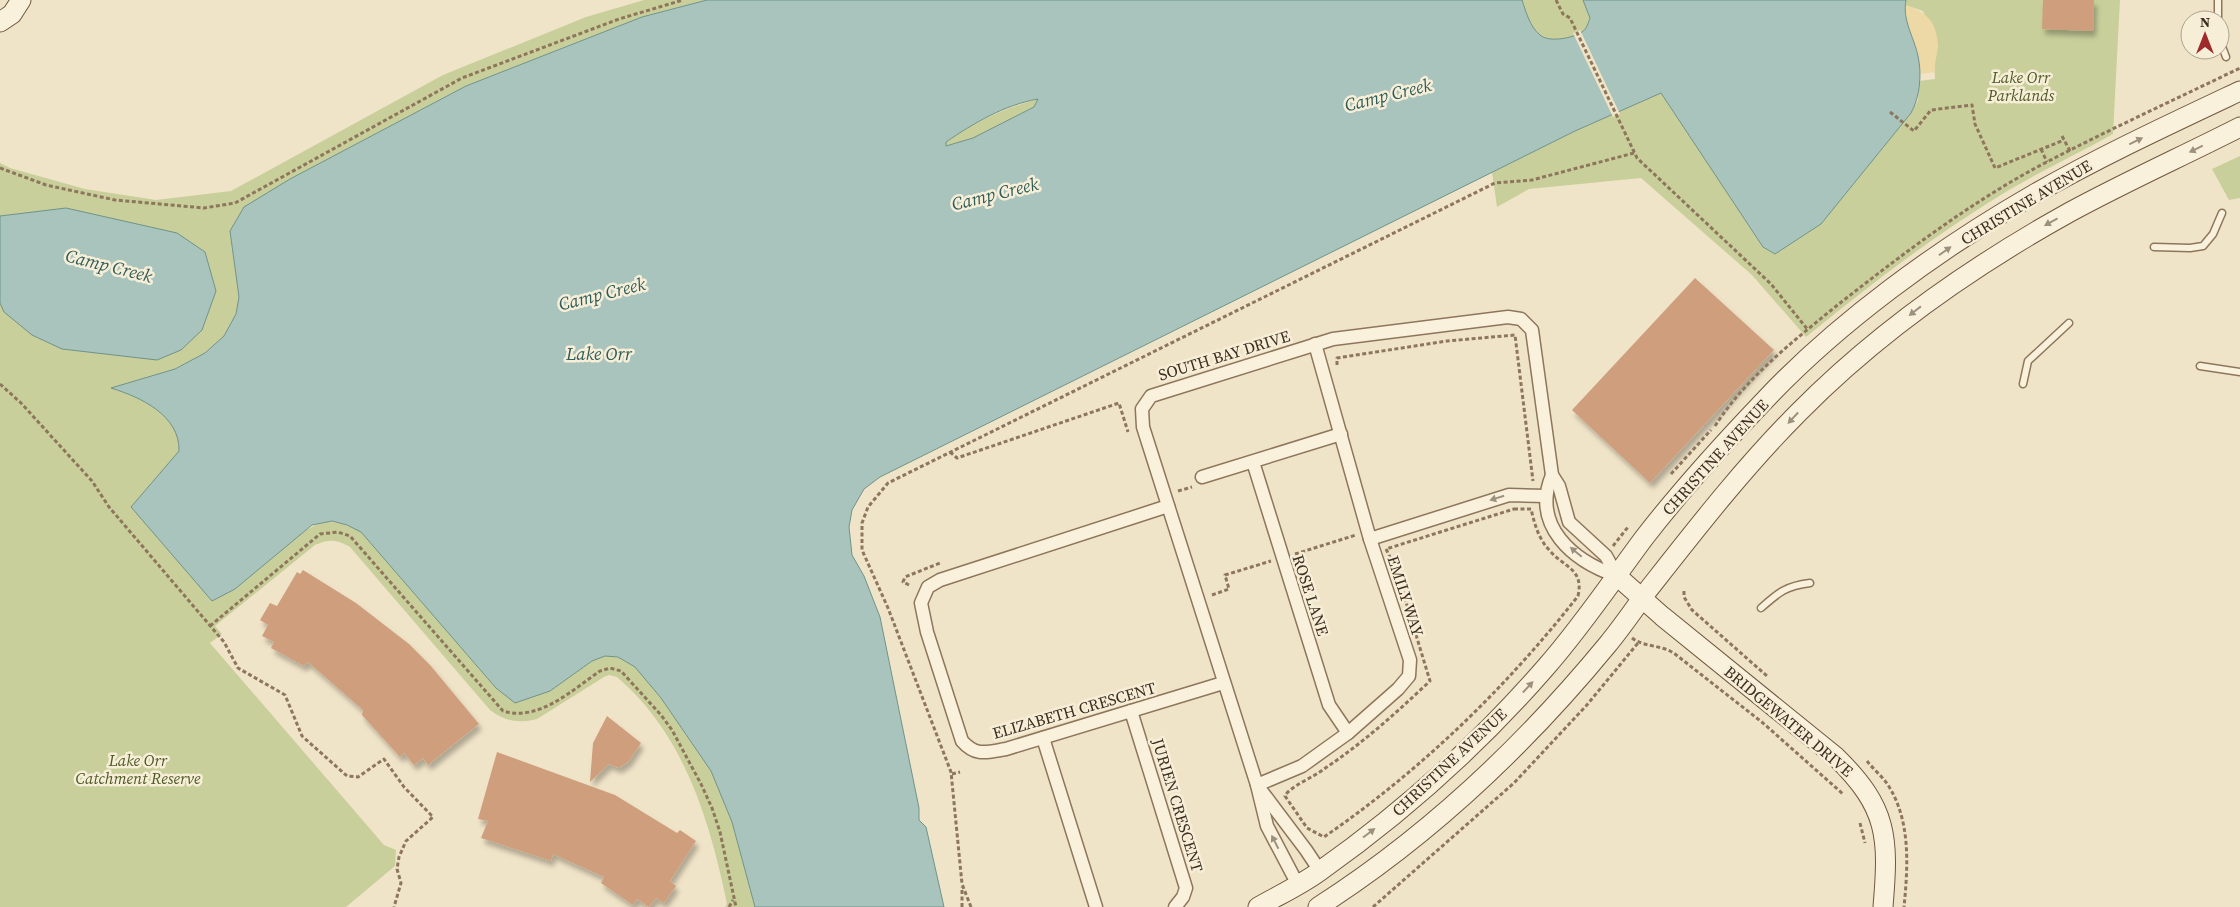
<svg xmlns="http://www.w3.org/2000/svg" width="2240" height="907" viewBox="0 0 2240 907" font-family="'Source Serif 4',serif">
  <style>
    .green { fill: #c9cf9b }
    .sand { fill: #ecd9a5 }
    .water { fill: #a9c4bc; stroke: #6f938a; fill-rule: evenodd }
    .pier { fill: #f0e4c8 }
    .building { fill: #cf9f7d; filter: url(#shadow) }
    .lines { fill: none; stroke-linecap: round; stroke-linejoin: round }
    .lane-casing { stroke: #8d765c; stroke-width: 9 }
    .street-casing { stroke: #8d765c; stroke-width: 15 }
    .secondary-casing { stroke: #6f573f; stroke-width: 21 }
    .path { stroke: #8d765c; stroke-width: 3; stroke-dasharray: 4 2.5; stroke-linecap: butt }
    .lane { stroke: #faf1dc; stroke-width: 6 }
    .street { stroke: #faf1dc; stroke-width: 12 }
    .secondary { stroke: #faf1dc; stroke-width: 19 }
    .oneway { fill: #9c907e }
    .labels { text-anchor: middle; stroke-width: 5; stroke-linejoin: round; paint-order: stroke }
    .park-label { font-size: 16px; font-style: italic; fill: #4d5a26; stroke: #f7eed8 }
    .street-label { font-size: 16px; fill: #3d2e20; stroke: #f7eed8 }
    .water-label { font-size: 18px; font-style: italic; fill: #2f5d5a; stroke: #f7eed8 }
  </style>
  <defs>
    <filter id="shadow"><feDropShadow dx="3" dy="5.5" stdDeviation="2.5" flood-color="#0004"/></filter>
  </defs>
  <rect width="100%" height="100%" fill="#f0e4c8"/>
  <g class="green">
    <path d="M644,0H707L642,17L466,86L290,179L245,207L230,231L239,297L236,314L224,336L205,353L175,369L112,388C140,397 180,415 180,450L131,507L295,538C320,519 333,517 361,532L496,688L550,691L592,661L605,656L618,657L635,667L661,698L711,771L732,822L755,907H725L727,904C710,821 684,734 617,677L609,675L604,677L537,719C518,724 504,721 490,710L350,547C336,539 329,539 315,545L215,626L222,634L210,643L384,845L396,850L395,866L346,907H0V163L10,168L85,189L156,200L231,191L443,75L586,17Z"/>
    <path d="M1522,0H1583L1590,18C1588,23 1587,29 1582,32C1573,38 1549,43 1540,35C1530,27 1526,12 1522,0Z"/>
    <path d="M1906,0H2120L2113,134C2079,153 2043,170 2009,190C1937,233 1871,284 1806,337L1752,275L1641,178L1529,189L1497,207L1492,172L1575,131L1661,93L1763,247L1775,254L1821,224L1911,113L1918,100L1919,81L1935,79L1934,60L1938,45L1923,11L1905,5Z"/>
    <path d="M1038,99L1034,107L973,138L946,146V142C975,122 1004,108 1038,99Z"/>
    <path d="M2240,156V198L2229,200L2212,169Z"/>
  </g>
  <path class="sand" d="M1905,5C1926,12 1936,20 1938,44C1938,53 1934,63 1935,72L1919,74L1918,55L1908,32Z"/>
  <g class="water">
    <path d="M707,0H1522C1526,12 1530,27 1540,35C1549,43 1573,38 1582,32C1587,29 1588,23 1590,18L1583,0H1906C1902,20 1914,37 1918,56C1922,74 1920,97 1911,113L1821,224L1775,254L1763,247L1661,93L1575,131L880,477L864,489L852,510L849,527L852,555L864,576L880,617L919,808V820L926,827L944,907H755L732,822L711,771L661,698L635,667L618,657L605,656L592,661L550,691L515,703L496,688L361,532L347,525L332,521L312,525L235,589L212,601L131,507L179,451C180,415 140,397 111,388L175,369L205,353L224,336L236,314L239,297L230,231L244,207L290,179L466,86L642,17ZM1038,99L1034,107L973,138L946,146V142C974,123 1004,105 1038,99Z"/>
    <path d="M66,208L177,233L205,252L216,291L202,330L181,350L157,360L62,349L32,335L4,312L0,303V216Z"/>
  </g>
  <path class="pier" d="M1580,30L1620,114L1613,117L1573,33Z"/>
  <g class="building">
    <path d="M2043,0H2094L2093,31L2042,29Z"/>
    <path d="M1695,278L1774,350L1650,483L1572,410Z"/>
    <path d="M303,570L356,603L409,644L430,665L479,724L428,765L423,758L414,765L404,753L400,757L362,715L363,710L308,662L304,666L271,648L274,642L262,636L268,625L260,620L270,603L277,606L297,572L300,574Z"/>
    <path d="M607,716L641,743L629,761L619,768L609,764L590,782L593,743Z"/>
    <path d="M497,752L615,795L677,833L680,830L696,841L670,881L676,886L664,903L656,898L649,907L637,899L633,905L601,883L604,877L553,854L551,861L481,838L488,821L478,819Z"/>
  </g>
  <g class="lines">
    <g class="lane-casing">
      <g id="lane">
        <path d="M2218,0V20"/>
        <path d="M2220,41L2226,57"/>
        <path d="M2154,247L2190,248L2203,246L2213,234L2222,213"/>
        <path d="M2200,366L2240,372"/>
        <path d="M2023,384L2028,361L2069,323"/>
        <path d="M1761,608C1779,592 1786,586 1810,583"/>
      </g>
    </g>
    <g class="street-casing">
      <g id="street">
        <path d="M1253,462L1329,705L1348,733"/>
        <path d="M1552,475C1531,526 1573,561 1617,576"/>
        <path d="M1202,477L1341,434"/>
        <path d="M1168,506L940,580L928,587L921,603L927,632L962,741C976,757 987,752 1006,749L1223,683"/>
        <path d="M1370,539L1509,495L1546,496"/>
        <path d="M1131,711L1186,888L1183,897L1175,907"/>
        <path d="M1043,738L1096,907"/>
        <path d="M1257,785L1302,766L1348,733L1398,689L1409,676L1410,660L1370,539L1315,344"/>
        <path d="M1260,789L1306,850L1320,871"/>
        <path d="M1298,885L1267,826L1257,785L1143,427L1142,409L1151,396L1333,339L1508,317L1521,319L1532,330L1552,475L1559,486L1569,522L1606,556L1617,576"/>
      </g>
    </g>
    <g class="secondary-casing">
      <g id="secondary">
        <path d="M0,22L12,14L21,0"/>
        <path d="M1617,576L1662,616L1836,757C1888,808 1889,837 1883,907"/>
        <path d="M1258,907C1279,895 1301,885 1320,871C1402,813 1480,743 1546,667C1582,626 1612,581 1644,538C1681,490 1722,445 1764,401C1837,323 1939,249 2031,196C2099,157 2170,124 2240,91"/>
        <path d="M1318,907C1429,836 1525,745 1608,644C1622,627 1635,608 1648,590C1696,529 1744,467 1799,412C1878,332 1971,267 2070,212C2125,182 2183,156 2240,127"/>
      </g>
    </g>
    <g class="path">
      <path d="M1556,0L1563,14L1570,18L1637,158L1771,284L1808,330"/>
      <path d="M1890,112L1914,131L1931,110L1972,105L1975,124L1995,168L2064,140"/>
      <path d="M2062,136L2070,151"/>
      <path d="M2041,149L2047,162"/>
      <path d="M0,168L46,185L115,200L204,208L235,203L462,78L619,19L683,0"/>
      <path d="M1337,365V358L1447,341L1515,335L1533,481"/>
      <path d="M0,384L21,403L92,481L109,507L224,642L238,668L285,695L302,736L347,776L358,777L384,759L404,787L433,817L406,841L399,857L397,869L401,883L394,907"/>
      <path d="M1715,426C1746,378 1791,343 1835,307C1900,256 1969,203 2043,164C2108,130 2174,100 2240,68"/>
      <path d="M950,452L957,458L1119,403L1128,432"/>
      <path d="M1671,474L1711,430"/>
      <path d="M1178,491L1192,487"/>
      <path d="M1514,509H1531C1535,525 1538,538 1550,551C1565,568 1584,569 1578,596C1506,688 1420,771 1324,837L1307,828L1285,796C1289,787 1314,777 1324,769C1363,743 1396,713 1430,681L1396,569L1386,549Z"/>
      <path d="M1613,546L1628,527"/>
      <path d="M1295,554L1356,535"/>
      <path d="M909,585L903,582L905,577L940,563"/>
      <path d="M1684,591V597L1692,610L1767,676"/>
      <path d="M1212,595L1229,589L1225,575L1271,561"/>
      <path d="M210,626L320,534L338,532L350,536L503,711C539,722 572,690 600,671L610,668L621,671L661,715L672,730L701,784L712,808L720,832L736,907"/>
      <path d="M1632,638C1645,648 1661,644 1675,654L1763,723L1843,794"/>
      <path d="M1867,761C1873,769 1882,776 1888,785C1911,821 1908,866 1904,907"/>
      <path d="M952,774L960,772"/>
      <path d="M1860,823L1865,843"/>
      <path d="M729,907L733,900"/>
      <path d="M962,907V887"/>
      <path d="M971,907L962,884L951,772L888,608L862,550V523L868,507L888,483L1495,183L1532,180L1634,153L1633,149"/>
      <path d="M1373,907L1514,783L1586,706L1638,643"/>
    </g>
    <use href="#lane" class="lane"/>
    <use href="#street" class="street"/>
    <use href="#secondary" class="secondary"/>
  </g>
  <defs><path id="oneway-solid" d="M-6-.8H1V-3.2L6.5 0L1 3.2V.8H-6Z" transform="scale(1.25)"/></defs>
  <g class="oneway">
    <use href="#oneway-solid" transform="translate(2136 141) rotate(-26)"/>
    <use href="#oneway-solid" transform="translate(2196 149) rotate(154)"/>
    <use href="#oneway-solid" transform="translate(2051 222) rotate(151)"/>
    <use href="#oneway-solid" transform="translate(1945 251) rotate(-35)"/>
    <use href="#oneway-solid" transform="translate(1915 311) rotate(142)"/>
    <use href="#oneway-solid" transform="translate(1793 418) rotate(133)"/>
    <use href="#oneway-solid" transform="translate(1497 498) rotate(162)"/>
    <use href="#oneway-solid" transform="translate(1576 552) rotate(-140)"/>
    <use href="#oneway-solid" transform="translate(1528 687) rotate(-47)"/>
    <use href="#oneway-solid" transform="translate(1369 833) rotate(-37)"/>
    <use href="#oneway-solid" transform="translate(1275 842) rotate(-117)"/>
  </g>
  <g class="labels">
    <g class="park-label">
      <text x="2021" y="83">Lake Orr<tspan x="2021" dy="18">Parklands</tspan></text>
      <text x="138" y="766">Lake Orr<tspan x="138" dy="18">Catchment Reserve</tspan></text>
    </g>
    <g class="street-label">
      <text transform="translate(2026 202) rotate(-31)" y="6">CHRISTINE AVENUE</text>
      <text transform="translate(1224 355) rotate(-17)" y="6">SOUTH BAY DRIVE</text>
      <text transform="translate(1715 457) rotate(-48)" y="6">CHRISTINE AVENUE</text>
      <text transform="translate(1311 595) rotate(72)" y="6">ROSE LANE</text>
      <text transform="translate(1406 596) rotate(72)" y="6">EMILY WAY</text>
      <text transform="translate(1074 710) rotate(-16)" y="6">ELIZABETH CRESCENT</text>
      <text transform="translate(1789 721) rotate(40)" y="6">BRIDGEWATER DRIVE</text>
      <text transform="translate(1449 762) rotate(-43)" y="6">CHRISTINE AVENUE</text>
      <text transform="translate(1178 805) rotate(73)" y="6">JURIEN CRESCENT</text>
    </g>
    <g class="water-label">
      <text transform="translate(1388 95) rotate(-14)" y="6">Camp Creek</text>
      <text transform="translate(995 194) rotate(-14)" y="6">Camp Creek</text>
      <text transform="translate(109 266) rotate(14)" y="6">Camp Creek</text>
      <text transform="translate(602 294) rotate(-14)" y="6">Camp Creek</text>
      <text x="599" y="360">Lake Orr</text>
    </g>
  </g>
  <g transform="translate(2205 35)"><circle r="24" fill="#f7eed8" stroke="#ada18e"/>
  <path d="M0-4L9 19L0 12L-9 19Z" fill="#9e2a2b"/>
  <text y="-8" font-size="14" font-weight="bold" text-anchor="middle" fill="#3d2e20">N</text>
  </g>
</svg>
